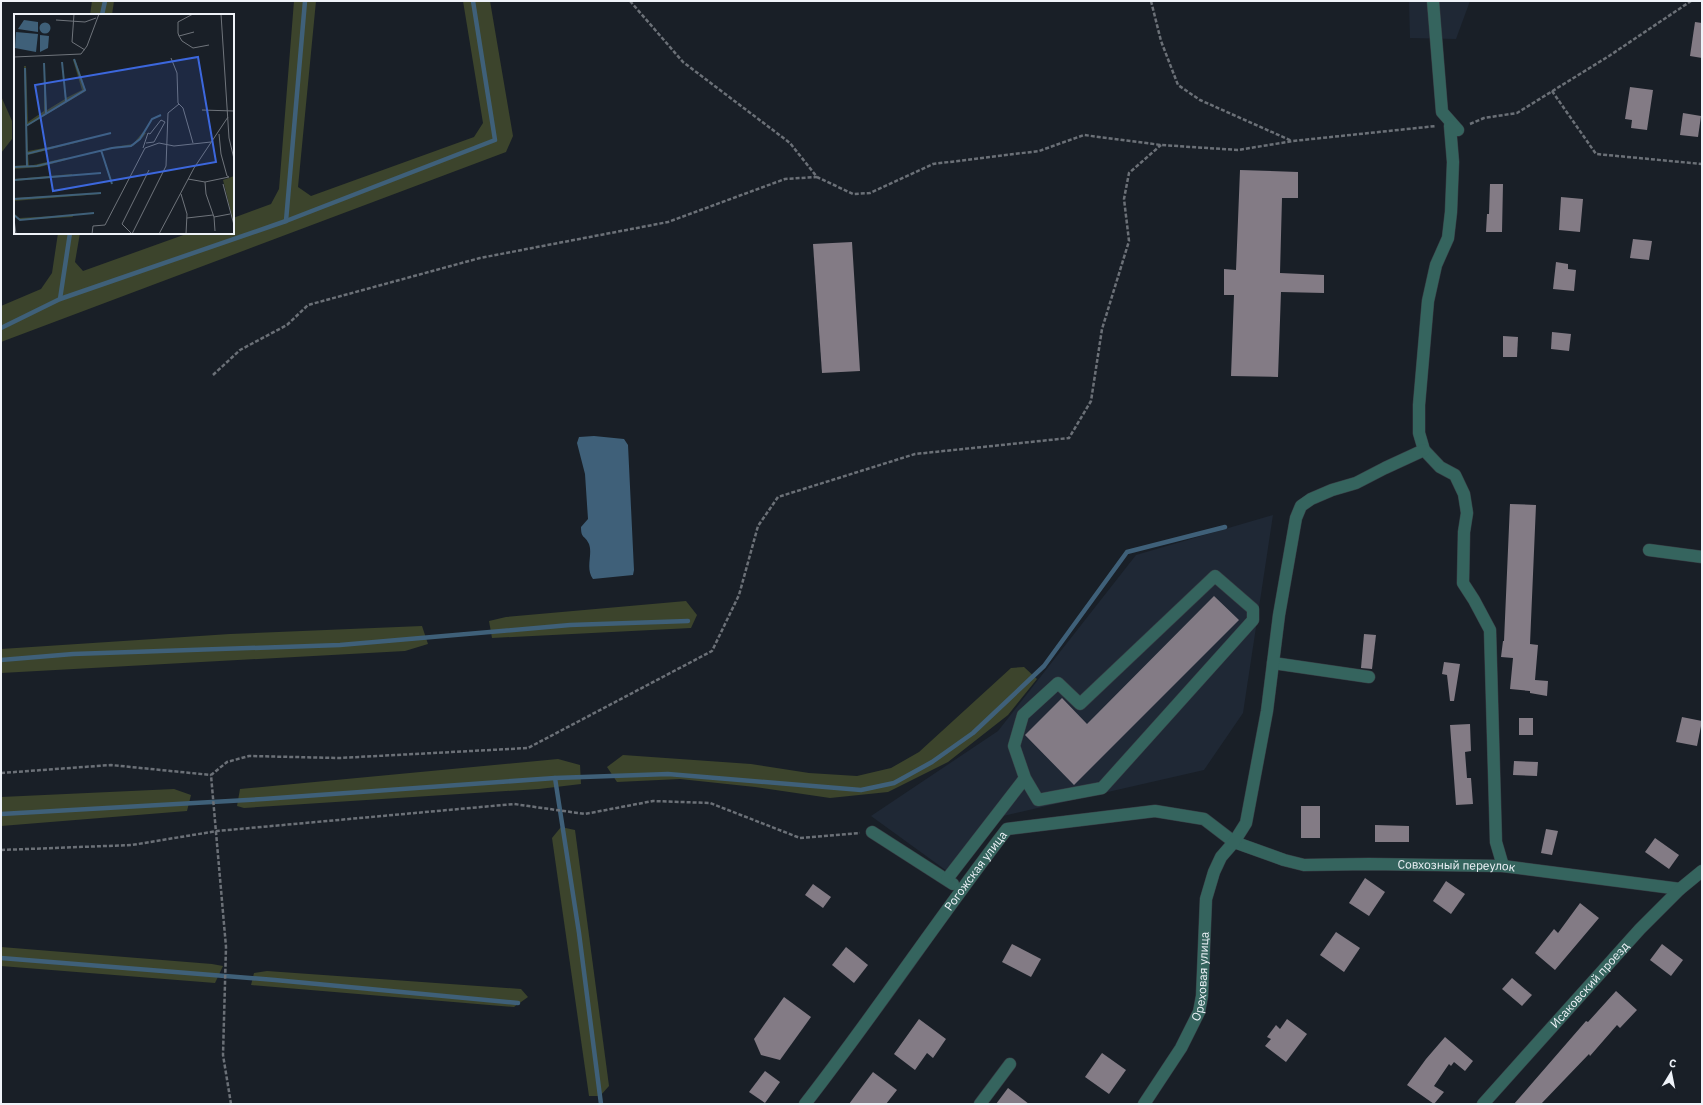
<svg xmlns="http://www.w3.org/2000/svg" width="1703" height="1105" viewBox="0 0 1703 1105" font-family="'IBM Plex Sans',sans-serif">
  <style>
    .built { fill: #1f2835 }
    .green { fill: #3c442c }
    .water { fill: #3f6079 }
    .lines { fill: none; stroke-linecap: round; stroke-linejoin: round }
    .stream { stroke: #3f6079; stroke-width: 4.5 }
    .building { fill: #837b85 }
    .minor-casing { stroke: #373d44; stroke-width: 13 }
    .path { stroke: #6b7077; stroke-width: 2.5; stroke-dasharray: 4 2; stroke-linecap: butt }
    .minor { stroke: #35645e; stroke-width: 12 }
    .labels { text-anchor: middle; stroke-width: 3; stroke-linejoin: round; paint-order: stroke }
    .street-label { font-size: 12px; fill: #eff3f9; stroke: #191f27 }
    .inset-river { fill: none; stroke: #3f6079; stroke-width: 2 }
    .inset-road { fill: none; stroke: #6f747b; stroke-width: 1 }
    .view { fill: #3c67dd; fill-opacity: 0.15; stroke: #3c67dd; stroke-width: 2 }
    .inset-edge { fill: none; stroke: #eff3f9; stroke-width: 2 }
  </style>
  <rect width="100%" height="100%" fill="#191f27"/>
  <g class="built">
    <path d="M1409,1H1470L1456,39L1410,38Z"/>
    <path d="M1273,515L1243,713L1204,770L1003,816L951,874L871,816L998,731L1136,555Z"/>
  </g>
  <g class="green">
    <path d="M92,1H114L112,15H90Z"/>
    <path d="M294,1H316L298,187L311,196L474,137L483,123L463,1H490L513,136L506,152L1,342V306L41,289L52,273L58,233H80L75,262L83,271L189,233H233V218L271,204L279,189Z"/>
    <path d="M1,96L12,121V139L1,153Z"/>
    <path d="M686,601L697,615L691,628L492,638L489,621L506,617Z"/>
    <path d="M422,626L428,644L405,651L1,673V649L230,634Z"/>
    <path d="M1024,667L1037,679L1008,715L948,762L888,792L830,798L755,787L680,779L617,782L607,767L623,755L751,764L809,773L857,776L891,768L919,752L1011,668Z"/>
    <path d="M558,759L580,765L581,784L539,789L244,808L237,806L240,789Z"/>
    <path d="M174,789L191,795L187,811L1,826V797Z"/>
    <path d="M561,827L575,830L609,1086L600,1096H589L552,838Z"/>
    <path d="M1,947L212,964L223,966L215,983L1,966Z"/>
    <path d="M267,971L521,989L528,997L514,1007L251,985L254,973Z"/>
  </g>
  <path class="water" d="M594,436L624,439L628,445L634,570L633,575L593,579C585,568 593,555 589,544C585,535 581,539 581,527L588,519L585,474L577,443L579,437Z"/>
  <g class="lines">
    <g class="stream">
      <path d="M102,15L105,1"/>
      <path d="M286,221L305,1"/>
      <path d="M60,299L70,233"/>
      <path d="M1,328L60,299L286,221L495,140L473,1"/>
      <path d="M1,660L73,654L340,645L570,625L688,621"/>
      <path d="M555,778L579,933L601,1104"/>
      <path d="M1,814L263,799L555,778L668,774L861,790L894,783L932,762L973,733L1044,666L1127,552L1225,527"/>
      <path d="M1,958L275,980L518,1003"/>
    </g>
  </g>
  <g class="building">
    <path d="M1695,22L1702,23V58L1690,56Z"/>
    <path d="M1630,87L1653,90L1647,130L1631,128L1632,120L1625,119Z"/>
    <path d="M1683,113L1701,116L1698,137L1680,135Z"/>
    <path d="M1240,170L1298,172V198H1282L1280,273L1324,275V293L1281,292L1278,377L1231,376L1234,295H1224V269L1236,270Z"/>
    <path d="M1490,184H1503L1502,232H1486L1487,214H1489Z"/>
    <path d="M1561,197L1583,199L1580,232L1559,230Z"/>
    <path d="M1633,239L1652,241L1649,260L1630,258Z"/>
    <path d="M852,242L860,371L822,373L813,244Z"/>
    <path d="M1556,262L1568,264V269L1576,270L1574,291L1553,289Z"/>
    <path d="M1552,332L1571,334L1569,351L1551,349Z"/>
    <path d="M1503,336L1518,337L1517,357H1503Z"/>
    <path d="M1510,504L1536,505L1530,644L1538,645L1535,680L1548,681L1547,696L1530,693V691L1510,689L1513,658L1501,657L1503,641H1504Z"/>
    <path d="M1214,596L1239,620L1074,785L1025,735L1062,698L1087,724Z"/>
    <path d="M1364,634L1376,635L1372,669L1361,668Z"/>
    <path d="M1444,662L1460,664L1454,701H1450L1447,675L1442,674Z"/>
    <path d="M1682,717L1702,721L1697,746L1676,742Z"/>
    <rect x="1519" y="718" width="14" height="17"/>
    <path d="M1470,724L1471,751L1465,752L1467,778H1471L1473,804L1456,805L1450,725Z"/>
    <path d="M1514,761L1538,762L1537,776L1513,775Z"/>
    <rect x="1301" y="806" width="19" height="32"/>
    <path d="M1375,825L1409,826V842H1375Z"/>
    <path d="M1546,829L1558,831L1552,855L1541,853Z"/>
    <path d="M1655,838L1679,855L1669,869L1645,852Z"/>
    <path d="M1365,878L1385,892L1369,916L1349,903Z"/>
    <path d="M1446,881L1465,894L1451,914L1433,901Z"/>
    <path d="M813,884L831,897L823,908L805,895Z"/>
    <path d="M1580,903L1599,918L1555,970L1535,953L1554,929L1558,933Z"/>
    <path d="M1336,932L1360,948L1344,972L1320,955Z"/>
    <path d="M1012,944L1041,959L1031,977L1002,962Z"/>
    <path d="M1662,944L1683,960L1671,976L1650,960Z"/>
    <path d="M846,947L868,965L854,983L832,965Z"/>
    <path d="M1512,978L1532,995L1522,1006L1502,989Z"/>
    <path d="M1616,991L1637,1010L1620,1028L1617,1025L1590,1056L1589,1054L1541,1104H1514L1586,1021L1588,1022Z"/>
    <path d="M784,997L811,1017L780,1060L761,1055L754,1039Z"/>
    <path d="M919,1019L946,1039L933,1058L927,1053L915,1070L894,1054Z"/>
    <path d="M1287,1019L1307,1034L1286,1062L1265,1046L1271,1039L1267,1037L1276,1025L1280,1029Z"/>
    <path d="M1445,1037L1473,1061L1465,1071L1454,1062L1451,1066L1449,1064L1434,1086L1444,1092L1434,1104L1407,1085L1426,1059Z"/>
    <path d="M1102,1053L1126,1070L1109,1094L1085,1077Z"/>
    <path d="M765,1071L780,1082L765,1103L749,1092Z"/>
    <path d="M873,1072L897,1090L886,1104H849Z"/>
    <path d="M1008,1088L1029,1104H996Z"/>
  </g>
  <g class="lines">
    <g class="minor-casing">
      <g id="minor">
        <path d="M1433,1L1442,112L1457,129"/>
        <path d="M1458,130L1450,126L1453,162L1451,212L1448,238L1436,265L1428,301L1419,405V433L1424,450L1440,467L1455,475L1464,494L1467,513L1464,532L1463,583L1474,600L1490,630L1496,842L1503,866"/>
        <path d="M1649,550L1702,557"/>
        <path d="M1273,663L1369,677"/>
        <path d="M872,832L953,884"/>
        <path d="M947,879L1025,778L1014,746L1023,715L1058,683L1080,704L1215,576L1253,609V620L1102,788L1038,800L1025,778"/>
        <path id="s1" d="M805,1104C875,1014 938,919 1007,829L1155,811L1204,819L1234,842L1284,860L1304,865L1369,864L1503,866L1680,889"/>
        <path d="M980,1104L1010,1064"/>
        <path id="s2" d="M1144,1104L1181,1048L1199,1012L1202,996L1206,899L1214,872L1221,857L1234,842L1246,823L1267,711L1279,615L1296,518L1301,506L1311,499L1332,490L1356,483L1385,468L1424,450"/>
        <path id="s3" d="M1483,1104L1640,929L1680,889L1702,871"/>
      </g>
    </g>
    <g class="path">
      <path d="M630,1L683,62L790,143L817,177L853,194L870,193L933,164L1039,151L1084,135L1161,145L1238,150L1293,141L1436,126"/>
      <path d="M1151,1L1161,41L1178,85L1200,100L1292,141"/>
      <path d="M1552,91L1596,154L1702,164"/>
      <path d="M1470,124L1484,118L1517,113L1609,56L1691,1"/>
      <path d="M213,375L240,350L287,325L308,305L480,258L668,222L785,179L817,177"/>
      <path d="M1,773L111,765L211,775"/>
      <path d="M1,850L132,845L217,831L514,804L585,814L653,801L710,803L800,838L860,833"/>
      <path d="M231,1104L223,1055L226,947L211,775L227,762L249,756L339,758L528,748L712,651L739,595L758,526L778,497L915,454L1069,438L1091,401L1102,329L1129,241L1124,199L1129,173L1161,145"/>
    </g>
    <use href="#minor" class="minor"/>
  </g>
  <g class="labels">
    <g class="street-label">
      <text dy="4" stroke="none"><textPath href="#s1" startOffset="804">Совхозный переулок</textPath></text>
      <text dy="4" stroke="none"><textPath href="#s1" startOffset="289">Рогожская улица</textPath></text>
      <text dy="4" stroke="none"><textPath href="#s2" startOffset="143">Ореховая улица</textPath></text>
      <text dy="4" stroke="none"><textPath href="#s3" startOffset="160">Исаковский проезд</textPath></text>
    </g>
  </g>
  <g transform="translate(14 14)">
    <rect width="220" height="220" fill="#191f27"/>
    <path d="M61,45L72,77L13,112L14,137L73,126L14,141L15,152L51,144L52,146L26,153L0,155V152L13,151L10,52H12L14,108L30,97V48L33,96L51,85L48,46L52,84L68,76L59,46ZM129,118L132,119L129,123L119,132L92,134L119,130ZM58,160V162L0,167V165ZM220,162V210L209,166ZM87,179L86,180L0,187V184ZM0,199L5,204L58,201L59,203L5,206Z" fill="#3c442c"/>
    <path d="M10,6L24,8V18L4,15ZM25.5 14a5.5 5.5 0 1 1 11 0a5.5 5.5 0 1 1-11 0ZM2,18L24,20L22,38L1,34ZM26,21L35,22L34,34L26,38Z" fill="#3f6079"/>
    <path class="inset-river" d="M48,48L52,87M30,49L32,99M11,54L13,153M12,112L71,76L60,45M87,136L98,170M12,140L97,119M0,153L23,152L98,134L117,132L126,125L138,105L147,101M0,166L87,159M0,185L87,179M0,201L6,206L80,199"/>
    <path class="inset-road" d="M60,0L58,28L71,36M179,0L164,8V19L165,22L180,18M207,0L215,124L220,145M42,6L71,8L82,4M165,22L168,27L179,34L195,31M0,43L67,40L73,32L85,0M157,44L163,59L164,89L169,94L179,129M188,96L220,97M205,120L207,140L213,162L215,163M129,134L134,119L136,120L147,106L151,108L140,128L132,129M174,165L191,168L215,163M191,168L192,180L200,203L201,217M209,170L220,211M167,180L173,200L172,220M200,203L216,200M173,204L199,201M0,205L2,220M78,220L79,212L91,211L131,134L145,129L160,132L197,128M118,220L152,152L154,99L165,90M118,220L108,210L135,156M145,220L180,154L214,103"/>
    <path class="view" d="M184,43L202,148L39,177L21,71Z"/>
    <rect width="220" height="220" class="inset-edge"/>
  </g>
  <rect width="1703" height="1105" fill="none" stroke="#eff3f9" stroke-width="4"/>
  <g transform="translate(1671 1073) rotate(10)" stroke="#191f27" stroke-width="3" paint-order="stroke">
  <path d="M0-3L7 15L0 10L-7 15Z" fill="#eff3f9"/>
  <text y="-6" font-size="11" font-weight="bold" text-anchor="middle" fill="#eff3f9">С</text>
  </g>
</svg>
